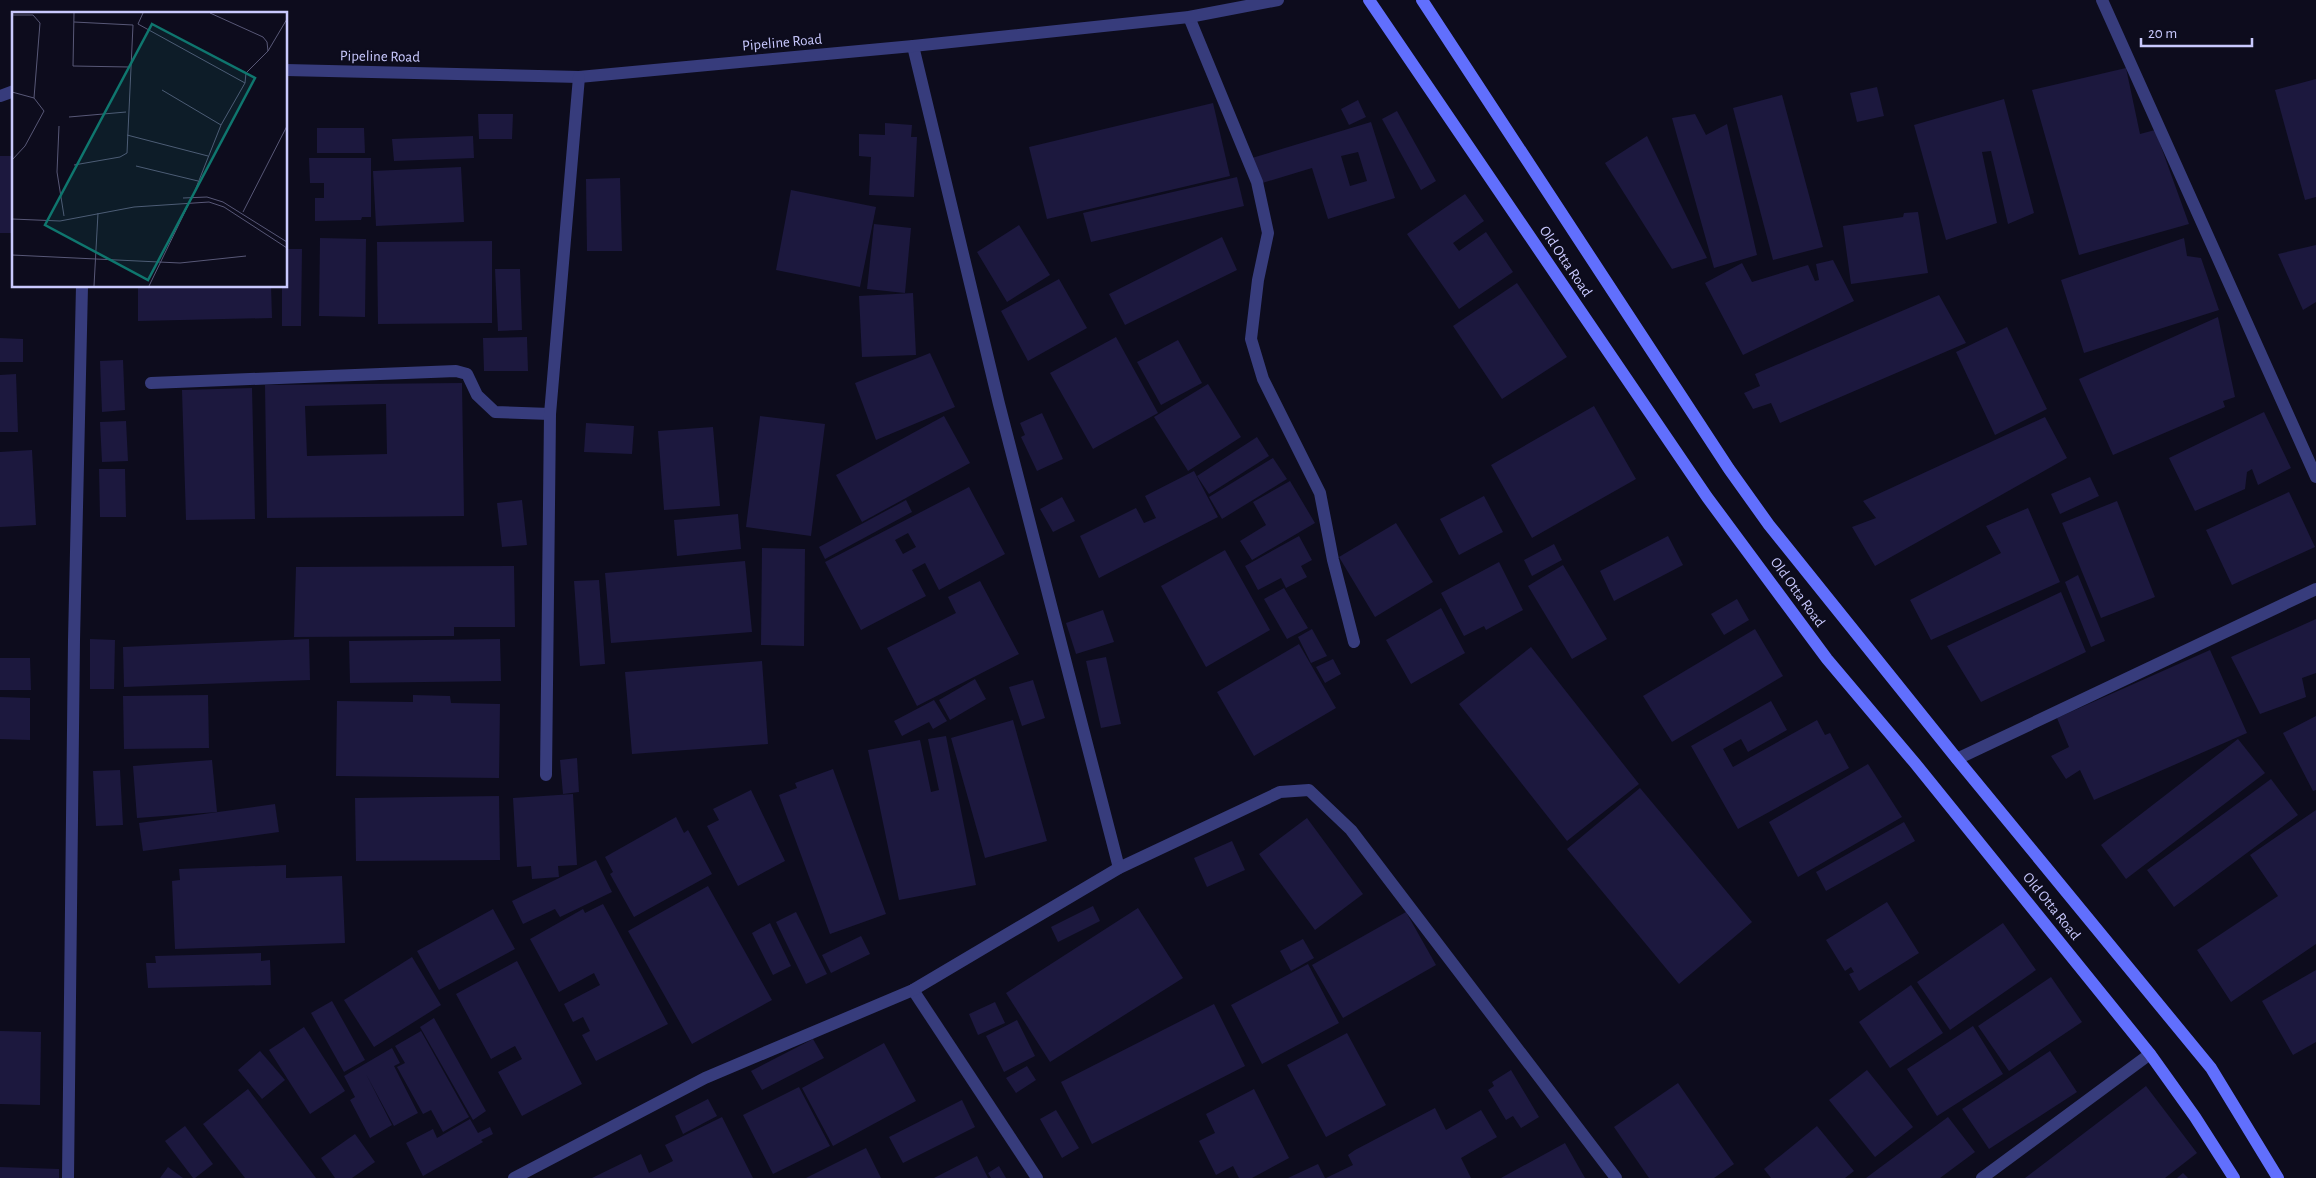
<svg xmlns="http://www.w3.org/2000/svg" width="2316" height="1178" viewBox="0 0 2316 1178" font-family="'Alegreya Sans',sans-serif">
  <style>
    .building { fill: #1c183e; fill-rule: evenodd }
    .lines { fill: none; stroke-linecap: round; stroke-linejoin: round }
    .lane { stroke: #373c7c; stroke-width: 12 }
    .street { stroke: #373c7c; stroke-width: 12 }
    .secondary { stroke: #616ffd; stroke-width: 12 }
    .labels { text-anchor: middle; stroke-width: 4; stroke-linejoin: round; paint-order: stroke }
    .street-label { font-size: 15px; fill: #c9c9fe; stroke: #0d0c1d }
    .inset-road { fill: none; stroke: #585877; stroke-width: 1 }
    .view { fill: #0f766e; fill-opacity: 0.15; stroke: #0f766e; stroke-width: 2.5 }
    .inset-edge { fill: none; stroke: #c9c9fe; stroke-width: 2.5 }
  </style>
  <rect width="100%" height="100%" fill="#0d0c1d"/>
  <g class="building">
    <path d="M2126,68L2140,134L2155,130L2189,224L2079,255L2032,90Z"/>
    <path d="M2316,79V197L2305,200L2275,90Z"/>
    <path d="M1877,87L1884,116L1857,122L1850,93Z"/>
    <path d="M1782,95L1823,247L1773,260L1733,108Z"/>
    <path d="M2004,99L2034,213L2008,224L1991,151L1982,152L1997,223L1946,240L1914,125Z"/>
    <path d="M1358,100L1366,117L1349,125L1341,109Z"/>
    <path d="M1213,103L1230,176L1047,219L1029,147Z"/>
    <path d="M1397,111L1436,181L1421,190L1382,119Z"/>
    <path d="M478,114H513L512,139H479Z"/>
    <path d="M1695,114L1706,135L1727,124L1757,255L1714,268L1672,118Z"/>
    <path d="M1371,122L1395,198L1328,219L1312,168L1259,184L1252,158ZM1358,152L1367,181L1350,186L1341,156Z"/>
    <path d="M885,123L912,125L911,137H917L914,197L869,195L871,157L859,156V134L885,135Z"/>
    <path d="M317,128H364L365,153H317Z"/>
    <path d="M473,136L474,158L394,161L392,139Z"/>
    <path d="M1647,136L1707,258L1672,269L1605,163Z"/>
    <rect x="0" y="156" width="14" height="77"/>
    <path d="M309,158H371V217H362L361,220L315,221V198H324V183H310Z"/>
    <path d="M461,167L464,222L376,226L373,171Z"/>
    <path d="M1237,177L1244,206L1091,242L1083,213Z"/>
    <path d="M620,178L622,251H587L586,179Z"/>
    <path d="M791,190L876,207L860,287L776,270Z"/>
    <path d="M1465,194L1484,221L1453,243L1459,251L1486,232L1513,272L1459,309L1407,234Z"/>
    <path d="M1918,212L1928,273L1851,284L1843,226L1903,217L1904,213Z"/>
    <path d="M874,224L911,228L905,293L867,289Z"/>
    <path d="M1019,225L1050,275L1007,302L977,252Z"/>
    <path d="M1222,237L1237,270L1125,325L1109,294Z"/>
    <path d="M320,238L366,239L365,317L319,316Z"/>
    <path d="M2184,238L2187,256L2201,258L2219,310L2084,353L2061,280Z"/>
    <path d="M492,241V323L378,324L377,242Z"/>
    <path d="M2316,245V302L2303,310L2278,254Z"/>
    <path d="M286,249H302L301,326H282V286H286Z"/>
    <path d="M1833,260L1854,301L1743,355L1705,283L1742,263L1752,282L1808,265L1815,281L1819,280L1816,264Z"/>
    <path d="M495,269H520L522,330L498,331Z"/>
    <path d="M1059,279L1087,328L1028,361L1001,311Z"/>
    <path d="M1517,283L1567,357L1502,399L1453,326Z"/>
    <path d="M138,286H271L272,318L138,321Z"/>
    <path d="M913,293L916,355L862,357L859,296Z"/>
    <path d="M1939,295L1966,343L1780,423L1771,403L1753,409L1744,393L1760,386L1755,374Z"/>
    <path d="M2218,317L2235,397L2223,401L2225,407L2113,455L2079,379Z"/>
    <path d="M2007,327L2047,409L1995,435L1956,352Z"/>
    <path d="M527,337L528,371H484L483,338Z"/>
    <path d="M1116,337L1158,413L1093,449L1050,373Z"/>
    <path d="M0,338L23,339V362H0Z"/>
    <path d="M1178,340L1202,383L1161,405L1137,362Z"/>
    <path d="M930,353L955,407L876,440L855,383Z"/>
    <path d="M123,360L125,410L102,412L100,361Z"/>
    <path d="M16,374L18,432H0V375Z"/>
    <path d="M462,383L464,516L267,518L265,385ZM386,404L387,454L307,456L305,406Z"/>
    <path d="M1208,384L1241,437L1188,471L1154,417Z"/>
    <path d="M252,388L255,519L186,520L182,390Z"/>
    <path d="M1594,406L1636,479L1532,538L1491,465Z"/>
    <path d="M2264,412L2291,468L2258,485L2252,469L2247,472L2245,489L2195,511L2169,458Z"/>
    <path d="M1042,413L1063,459L1037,471L1021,437L1025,435L1020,423Z"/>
    <path d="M760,416L825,424L811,536L746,527Z"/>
    <path d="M944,416L970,463L862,522L836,475Z"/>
    <path d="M2045,417L2067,458L1875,566L1852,527L1876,518L1863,501Z"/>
    <path d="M126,421L128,461L102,462L100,422Z"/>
    <path d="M586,423L634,426L632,454L584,452Z"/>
    <path d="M713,427L720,506L664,510L658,431Z"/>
    <path d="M1257,437L1269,456L1209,494L1197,476Z"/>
    <path d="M32,450L36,525L0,527V452Z"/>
    <path d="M1273,458L1287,479L1222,519L1209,497Z"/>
    <path d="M99,469H125L126,517H100Z"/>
    <path d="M1194,471L1218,517L1099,578L1080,536L1136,508L1144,523L1156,518L1145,496Z"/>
    <path d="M2090,477L2099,496L2060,514L2051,494Z"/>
    <path d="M1290,481L1315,523L1252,560L1240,541L1266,525L1253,502Z"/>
    <path d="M969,487L1005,554L939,590L925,563L912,570L926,596L861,630L825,562ZM908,533L916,547L903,554L895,540Z"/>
    <path d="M2289,492L2315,547L2232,585L2206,530Z"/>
    <path d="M1484,496L1503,532L1459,555L1440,519Z"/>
    <path d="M1062,497L1075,521L1053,532L1040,509Z"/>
    <path d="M522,500L527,545L502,547L497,503Z"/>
    <path d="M906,500L912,512L825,559L819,547Z"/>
    <path d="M2117,501L2155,597L2101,618L2062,523Z"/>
    <path d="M2028,508L2060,582L1931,640L1910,600L2001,553L1986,526Z"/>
    <path d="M738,514L741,549L677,556L674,520Z"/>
    <path d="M1396,523L1433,582L1375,617L1339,557Z"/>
    <path d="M1299,536L1312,560L1301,566L1307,577L1286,588L1281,578L1258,590L1245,566Z"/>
    <path d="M1668,536L1683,565L1614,601L1600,571Z"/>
    <path d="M1554,544L1562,560L1532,576L1524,560Z"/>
    <path d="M762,548L805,549L804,646L761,645Z"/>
    <path d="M1225,550L1270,630L1206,667L1161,586Z"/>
    <path d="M745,561L752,632L611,643L605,573Z"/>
    <path d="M1499,562L1523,610L1486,630L1484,626L1464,636L1441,593Z"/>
    <path d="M1563,565L1607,639L1572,659L1528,586Z"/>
    <path d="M514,566L515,627H454V636L294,637L296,567Z"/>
    <path d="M2078,575L2105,641L2091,647L2065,582Z"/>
    <path d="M599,580L605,664L580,666L574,581Z"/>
    <path d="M980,581L1019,654L917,706L887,648L956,613L948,597Z"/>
    <path d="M1284,588L1308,628L1287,639L1264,599Z"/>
    <path d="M2061,592L2086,652L1981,702L1947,646Z"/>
    <path d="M1737,599L1749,620L1724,635L1711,614Z"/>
    <path d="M1441,608L1465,653L1411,684L1386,640Z"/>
    <path d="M1103,610L1114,642L1076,654L1066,623Z"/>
    <path d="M2316,619V673L2302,678L2306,697L2260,714L2231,657Z"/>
    <path d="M1312,629L1327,656L1311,663L1298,637Z"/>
    <path d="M1755,629L1783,676L1672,742L1643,696Z"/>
    <path d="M90,639L115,640L114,689H90Z"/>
    <path d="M309,639L310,680L124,687L123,647Z"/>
    <path d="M500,639L501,681L350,683L349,641Z"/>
    <path d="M1299,644L1336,708L1254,756L1217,692Z"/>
    <path d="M1531,647L1639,784L1567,841L1459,704Z"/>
    <path d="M2210,650L2247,733L2094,800L2080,770L2066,779L2051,756L2069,747L2057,718Z"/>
    <path d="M1106,657L1121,724L1101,728L1086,661Z"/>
    <path d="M0,658H30L31,690H0Z"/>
    <path d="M1333,659L1341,674L1325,683L1316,667Z"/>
    <path d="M762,661L768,744L632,754L625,672Z"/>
    <path d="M975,679L986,699L950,720L939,700Z"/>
    <path d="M1033,680L1045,718L1022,726L1009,687Z"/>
    <path d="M208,695L209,748L124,749L123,696Z"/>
    <path d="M413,695L450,696L451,703L500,704L499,778L336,776L337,701L413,702Z"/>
    <path d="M0,697L30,698V740L0,739Z"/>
    <path d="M934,700L947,721L933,729L929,722L902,736L894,721Z"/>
    <path d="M1771,701L1787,730L1748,752L1741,739L1723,749L1733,767L1817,720L1825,735L1830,733L1849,768L1738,829L1691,746Z"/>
    <path d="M2316,716V790L2313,791L2283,733Z"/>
    <path d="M1013,720L1047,841L985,858L951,738Z"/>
    <path d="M946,736L976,885L899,900L868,750L920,740L931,792L939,790L928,739Z"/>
    <path d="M2238,739L2265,773L2126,879L2101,845Z"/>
    <path d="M577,758L579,792L563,794L560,760Z"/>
    <path d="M212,760L217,812L137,818L133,766Z"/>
    <path d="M1868,764L1902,817L1798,877L1769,822Z"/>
    <path d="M833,769L886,914L830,934L779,795L797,788L795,783Z"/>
    <path d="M120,770L123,825L96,826L93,771Z"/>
    <path d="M2271,779L2298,815L2174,907L2147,870Z"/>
    <path d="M1640,788L1752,922L1679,984L1567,849Z"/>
    <path d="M751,790L785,861L738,886L707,826L719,820L713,809Z"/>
    <path d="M573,794L577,865L558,866L559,877L532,879L531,866L517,867L513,798Z"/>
    <path d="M499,796L500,860L356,861L355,798Z"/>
    <path d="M275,804L279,832L143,851L139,823Z"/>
    <path d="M2316,810V944L2231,1002L2197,950L2278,896L2250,855Z"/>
    <path d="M676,817L684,833L688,830L712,874L634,917L610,874L613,872L605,857Z"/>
    <path d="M1307,818L1363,894L1315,930L1259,854Z"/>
    <path d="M1904,822L1915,841L1826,891L1816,872Z"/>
    <path d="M1232,841L1245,870L1207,887L1194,858Z"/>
    <path d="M596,860L612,892L560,917L555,909L523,924L512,901Z"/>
    <path d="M286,865V878L342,876L345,943L175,949L172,881L180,880L179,869Z"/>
    <path d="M708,886L772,1000L692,1044L628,931Z"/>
    <path d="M1887,902L1919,953L1859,991L1849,974L1854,972L1851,967L1845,971L1826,940Z"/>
    <path d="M603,904L668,1024L596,1061L582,1035L590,1031L583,1017L573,1022L564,1004L600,985L594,973L559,992L530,939L583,909L585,913Z"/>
    <path d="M1093,906L1100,921L1058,942L1051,927Z"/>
    <path d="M1138,908L1183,978L1050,1062L1006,993Z"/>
    <path d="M493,909L515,949L439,990L417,951Z"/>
    <path d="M796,912L827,974L806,984L776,922Z"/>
    <path d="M1406,912L1436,965L1343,1018L1312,965Z"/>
    <path d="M770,923L791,966L773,975L752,933Z"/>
    <path d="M2003,923L2036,970L1950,1030L1917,982Z"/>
    <path d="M861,936L870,954L831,973L822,955Z"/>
    <path d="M1303,939L1314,958L1291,971L1280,951Z"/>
    <path d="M261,953V961L270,960L271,985L148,988L146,963H156L155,956Z"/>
    <path d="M412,957L441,1005L374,1047L344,1000Z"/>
    <path d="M517,961L582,1084L522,1116L498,1072L522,1059L515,1046L491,1059L456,994Z"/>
    <path d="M1308,964L1339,1023L1262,1064L1231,1005Z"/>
    <path d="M2316,970V1042L2293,1055L2262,1001Z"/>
    <path d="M2051,977L2082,1022L2009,1071L1978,1026Z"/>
    <path d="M1911,985L1943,1033L1890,1068L1859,1022Z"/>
    <path d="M332,1001L365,1060L344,1072L311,1013Z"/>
    <path d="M995,1002L1005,1023L978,1035L969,1014Z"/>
    <path d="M1214,1004L1245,1066L1092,1144L1061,1082Z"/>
    <path d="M434,1018L486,1111L473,1120L420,1027Z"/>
    <path d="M1017,1020L1035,1056L1004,1072L986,1036Z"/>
    <path d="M1973,1026L2003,1074L1937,1116L1907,1069Z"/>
    <path d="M304,1027L345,1091L310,1114L269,1050Z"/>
    <path d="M0,1031L41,1032L40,1105L0,1104Z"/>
    <path d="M421,1031L469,1117L443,1132L431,1110L423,1114L397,1067L405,1063L395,1046Z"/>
    <path d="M1347,1033L1386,1105L1326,1137L1287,1065Z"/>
    <path d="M813,1039L824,1058L762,1090L751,1071Z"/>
    <path d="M884,1043L916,1101L833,1146L802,1088Z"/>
    <path d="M392,1048L400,1063L394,1066L418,1113L394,1126L366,1074L392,1125L370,1138L350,1100L355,1097L344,1076Z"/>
    <path d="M260,1051L285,1080L262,1099L238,1070Z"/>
    <path d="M2050,1051L2077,1092L1989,1149L1962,1109Z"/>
    <path d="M1027,1066L1036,1080L1016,1093L1006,1078Z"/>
    <path d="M1511,1070L1539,1117L1521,1128L1513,1116L1506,1120L1488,1090L1494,1086L1492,1082Z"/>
    <path d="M1867,1070L1913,1127L1875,1157L1829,1100Z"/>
    <path d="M1678,1083L1734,1164L1714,1178H1649L1614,1127Z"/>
    <path d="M2146,1086L2197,1153L2165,1178H2025Z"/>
    <path d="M799,1087L830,1146L773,1174L743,1115Z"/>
    <path d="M248,1089L316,1178H245L203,1124Z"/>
    <path d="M1254,1089L1289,1158L1252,1178H1239L1233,1166L1216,1175L1199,1141L1215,1133L1206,1114Z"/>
    <path d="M708,1099L717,1116L683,1134L675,1116Z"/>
    <path d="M962,1100L975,1127L903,1163L889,1137Z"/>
    <path d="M1435,1108L1446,1130L1481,1110L1497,1137L1461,1158L1471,1178H1326L1353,1165L1348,1155L1355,1150Z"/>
    <path d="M1056,1110L1079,1148L1062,1158L1040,1119Z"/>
    <path d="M722,1117L753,1178H592L641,1154L649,1173L673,1161L665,1145Z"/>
    <path d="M1948,1117L1975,1152L1940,1178H1866Z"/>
    <path d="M470,1119L478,1133L490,1127L493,1134L481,1140L483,1142L423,1176L406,1143L433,1129L437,1138Z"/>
    <path d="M185,1126L213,1164L195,1178H193L165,1141Z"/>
    <path d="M1817,1126L1854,1171L1845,1178H1771L1764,1169Z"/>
    <path d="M355,1134L375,1162L352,1178H335L321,1158Z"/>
    <path d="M1565,1143L1585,1178H1501Z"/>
    <path d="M866,1148L881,1178H806Z"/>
    <path d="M977,1156L988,1178H934Z"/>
    <path d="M1318,1164L1325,1178H1288Z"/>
    <path d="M999,1166L1006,1178H991L988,1173Z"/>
    <path d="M0,1167L59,1169V1178H0Z"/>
    <path d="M168,1167L183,1178H160Z"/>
    <path d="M2183,1173L2188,1178H2177Z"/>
  </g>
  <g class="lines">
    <path class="lane" d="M151,383L456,371L467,374L477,395L495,412L550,414"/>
    <g class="street">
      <path d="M2102,0L2316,477"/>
      <path d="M1189,17L1257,182L1268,233L1258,280L1251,339L1263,379L1320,493L1333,560L1354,642"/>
      <path d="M913,46L999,404L1119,868"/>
      <path d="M286,70L579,77L913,46L1189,17L1278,0"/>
      <path d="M0,96L14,91"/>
      <path d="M1957,759L2316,589"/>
      <path d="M546,775L550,414L579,77"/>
      <path d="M913,990L1037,1178"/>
      <path d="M68,1178L74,640L82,286"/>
      <path d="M514,1178L705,1078L913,990L1119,868L1280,792L1309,790L1351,830L1616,1178"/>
      <path d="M1982,1178L2150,1054"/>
    </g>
    <g class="secondary">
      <path d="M1369,0L1707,497L1827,659L1914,762L2150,1054L2195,1117L2234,1178"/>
      <path d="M1422,0L1729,469L1769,525L1957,759L2211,1068L2278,1178"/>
    </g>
  </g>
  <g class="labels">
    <g class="street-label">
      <text transform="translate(782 42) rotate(-5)" y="5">Pipeline Road</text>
      <text transform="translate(380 56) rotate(1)" y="5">Pipeline Road</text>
      <text transform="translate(1566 261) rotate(56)" y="5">Old Otta Road</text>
      <text transform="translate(1798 592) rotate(54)" y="5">Old Otta Road</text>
      <text transform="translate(2052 906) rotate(51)" y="5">Old Otta Road</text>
    </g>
  </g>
  <g transform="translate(12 12)">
    <rect width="275" height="275" fill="#0d0c1d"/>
    <path class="inset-road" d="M62,1L61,54L117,55M131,1L126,12L233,71M198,1L251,25L255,30L256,39M0,3H21L28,11L22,86M62,10L121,13L115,141L108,145L62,153M150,78L209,113M0,80L22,86L32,99L13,134L0,148M57,105L114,100M47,114L45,160L52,204M115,123L196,144M124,154L186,169M171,186L195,185L211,190L275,230M231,200L275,114M0,207L48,209L122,195L197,190L212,195L275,236M0,243L168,251L234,244M82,274L86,201M137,274L182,181L209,113L233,71L234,61L256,39L275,7"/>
    <path class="view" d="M140,12L243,66L136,268L33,213Z"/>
    <rect width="275" height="275" class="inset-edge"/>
  </g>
  <path d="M2141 38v8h111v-8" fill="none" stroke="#c9c9fe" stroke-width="2.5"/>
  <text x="2148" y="38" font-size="15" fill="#c9c9fe" stroke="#0d0c1d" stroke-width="4" paint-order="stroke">20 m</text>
</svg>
